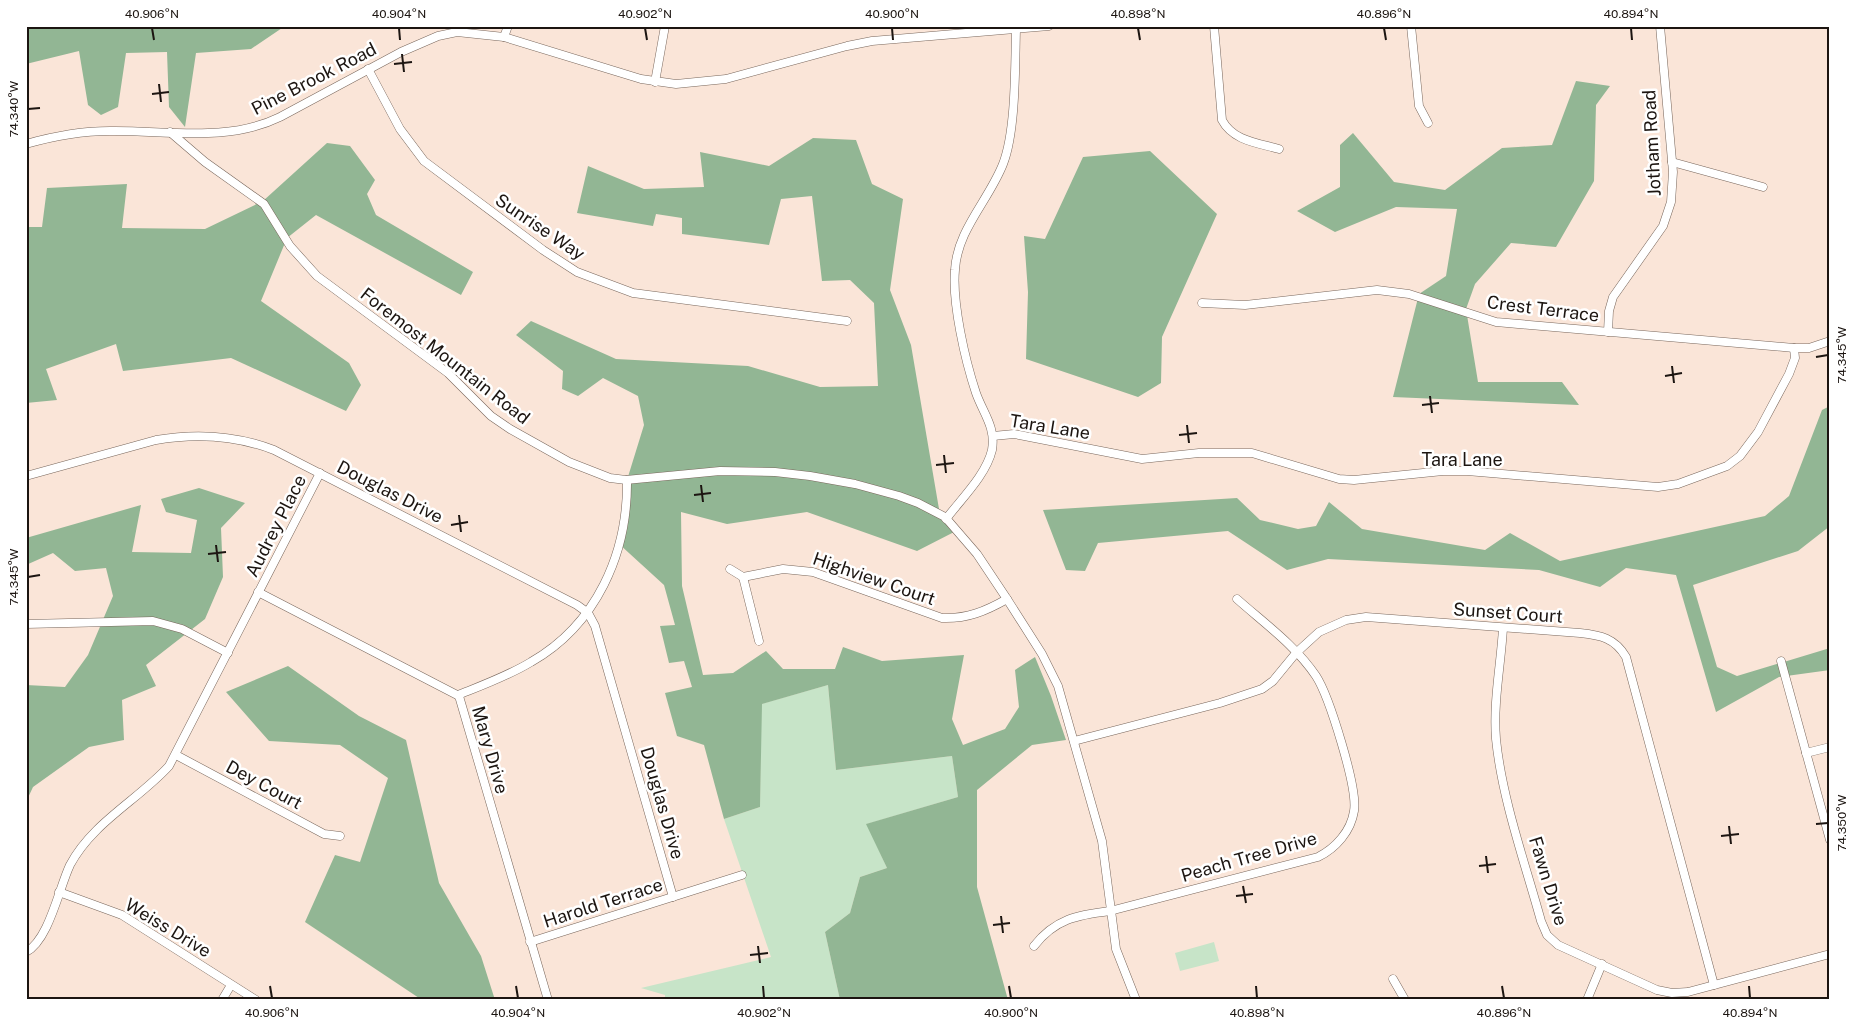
<svg xmlns="http://www.w3.org/2000/svg" width="1856" height="1026" viewBox="0 0 1856 1026" font-family="'Public Sans',sans-serif">
  <style>
    .green { fill: #c7e4c8 }
    .forest { fill: #92b694 }
    .lines { fill: none; stroke-linecap: round; stroke-linejoin: round }
    .minor-casing { stroke: #79675c; stroke-width: 9 }
    .minor { stroke: #fff; stroke-width: 8 }
    .ticks { fill: none; stroke: #1c1511; stroke-width: 2 }
    .labels { text-anchor: middle; stroke-width: 5; stroke-linejoin: round; paint-order: stroke }
    .street-label { font-size: 18px; fill: #1c1511; stroke: #fff }
    .neatline { fill: none; stroke: #1c1511; stroke-width: 2 }
    .ticks-label { font-size: 12px; text-anchor: middle; fill: #1c1511 }
  </style>
  <rect width="100%" height="100%" fill="#fae5d8"/>
  <g class="green">
    <path d="M828,685L836,770L952,756L958,797L867,824L887,868L860,877L850,913L825,932L840,1000H665V995L641,988L771,957L724,819L760,807L761,704Z"/>
    <path d="M1214,942L1219,961L1180,971L1175,953Z"/>
  </g>
  <g class="forest">
    <path d="M26,26H285L251,49L196,53L185,127L169,107L167,52L126,53L118,107L101,115L88,105L79,51L26,64Z"/>
    <path d="M1576,81L1610,86L1596,105L1594,181L1556,247L1511,243L1475,284L1466,309L1478,382H1562L1579,405L1393,397L1419,294L1446,276L1457,209L1396,207L1335,232L1297,211L1340,187V145L1353,133L1394,182L1445,190L1502,148L1552,145Z"/>
    <path d="M813,138L856,140L872,184L903,199L890,290L911,345L939,509L958,530L917,551L807,512L727,524L681,512L682,586L703,675L733,673L766,651L783,669H835L843,647L882,661L964,655L952,719L963,745L1005,729L1019,707L1015,670L1035,657L1051,696L1066,740L1032,745L977,790V887L1008,1000H840L825,932L850,913L860,877L887,868L866,824L958,797L952,756L836,770L828,685L762,704L760,807L724,819L704,745L677,736L665,693L692,687L684,661L669,663L660,626L675,625L664,585L618,543L627,480L644,425L638,396L603,378L578,396L562,389L563,371L516,335L531,321L616,359L748,366L820,387L878,386L874,303L850,280L822,281L812,196L781,199L769,245L682,234V218L656,214L653,226L577,213L588,166L644,189L704,187L700,152L769,166Z"/>
    <path d="M327,143L350,146L375,180L367,194L376,215L473,272L461,295L316,215L287,238L261,301L349,363L361,385L346,411L231,358L123,371L116,344L46,369L57,400L26,403V227H42L47,188L127,184L122,228L205,229L263,201Z"/>
    <path d="M1150,151L1217,214L1162,337L1161,383L1138,397L1026,359L1028,292L1024,236L1045,239L1083,157Z"/>
    <path d="M1830,406V526L1798,551L1693,585L1717,667L1737,676L1830,648V670L1779,677L1716,712L1676,575L1626,568L1600,587L1539,570L1328,559L1287,570L1228,531L1098,543L1085,571L1066,570L1043,510L1237,498L1260,520L1298,529L1316,526L1329,502L1362,529L1485,550L1510,533L1560,561L1765,516L1789,496L1822,410Z"/>
    <path d="M199,488L245,503L221,528L223,577L205,619L146,665L156,686L122,700L124,740L89,747L33,787L26,802V685L65,687L88,655L113,596L106,568L75,571L53,553L26,565V538L141,505L132,552L191,553L197,520L166,512L161,499Z"/>
    <path d="M288,666L359,716L406,740L439,883L481,956L495,1000H422L305,922L335,855L360,862L388,778L340,745L269,741L226,692Z"/>
  </g>
  <g class="lines">
    <g class="minor-casing">
      <g id="minor">
        <path d="M1214,26L1222,120C1233,141 1258,143 1279,149"/>
        <path d="M1411,26L1419,106L1428,123"/>
        <path d="M504,37L508,26"/>
        <path d="M368,69L400,129L424,161L543,250L577,272L633,293L847,321"/>
        <path d="M655,82L665,26"/>
        <path d="M170,132L205,162L264,204L290,246L317,276L448,373L491,416L510,429L569,462L610,478L626,480L720,471L775,472L810,476L855,484L899,496L918,503L945,517L977,554L1007,599L1042,654L1058,686L1102,841L1116,949L1136,1000"/>
        <path d="M26,144C54,136 81,131 110,131C166,130 227,143 280,117L401,52L438,36L457,32L504,37L641,79L676,84L726,79L847,46L872,41L1049,26"/>
        <path d="M1672,162L1763,187"/>
        <path d="M1202,303L1245,305L1377,290L1409,294L1496,322L1794,348H1809L1830,341"/>
        <path d="M1608,332L1609,311L1613,297L1663,226L1671,202L1673,172L1660,26"/>
        <path d="M993,436L1014,434L1142,459L1199,453H1252L1339,479L1354,480L1443,471H1467L1658,487L1678,484L1727,466L1740,456L1758,432L1789,374L1795,358L1794,348"/>
        <path d="M26,476L156,440C196,433 235,435 274,450L577,605L588,613L595,626L673,897"/>
        <path d="M946,519C962,498 986,475 992,450C996,427 983,413 976,393C965,360 952,303 955,270C957,230 989,200 1003,164C1016,131 1015,66 1016,29"/>
        <path d="M730,569L743,577L783,569L813,572L942,618C967,619 986,611 1007,599"/>
        <path d="M743,577L759,641"/>
        <path d="M258,592L459,696L548,1000"/>
        <path d="M26,624L153,621L182,629L228,653"/>
        <path d="M1503,628C1501,664 1493,702 1496,739C1502,799 1525,863 1541,921L1547,935L1558,945L1657,990L1672,993L1688,992L1830,954"/>
        <path d="M1781,661L1830,840"/>
        <path d="M458,695C483,685 508,676 531,662C596,625 628,554 627,480"/>
        <path d="M1074,741L1220,703L1262,689L1273,681L1296,653L1319,632L1346,620L1366,617L1580,633C1600,635 1615,638 1626,657L1714,985"/>
        <path d="M1806,753L1830,747"/>
        <path d="M176,755L324,834L340,836"/>
        <path d="M59,892L122,915L256,1000"/>
        <path d="M530,942L742,875"/>
        <path d="M1034,946C1055,919 1077,915 1110,911L1318,857C1336,848 1351,831 1354,811C1358,788 1329,696 1316,676C1296,646 1264,623 1237,599"/>
        <path d="M26,952C49,940 59,888 70,865C92,823 138,800 169,766L320,473"/>
        <path d="M1393,979L1405,1000"/>
        <path d="M222,1000L231,985"/>
        <path d="M1587,1000L1602,964"/>
      </g>
    </g>
    <use href="#minor" class="minor"/>
  </g>
  <path class="ticks" d="M152,28L154,40M399,28L400,40M645,28L647,40M892,28L893,40M1138,28L1140,40M1384,28L1386,40M1631,28L1632,40M402,54L404,72M394,64L412,62M159,84L161,102M152,94L169,92M28,109L40,108M1816,357L1828,355M1672,366L1674,383M1665,376L1682,373M1430,396L1432,413M1422,405L1439,403M1187,425L1189,443M1179,435L1197,433M944,455L946,473M936,465L954,463M701,485L703,502M694,495L711,493M459,515L461,532M451,525L468,522M216,545L218,562M208,554L226,552M28,577L40,575M1816,824L1828,823M1729,826L1731,844M1721,836L1739,834M1486,856L1488,873M1479,866L1496,864M1243,886L1246,903M1236,896L1253,894M1001,916L1003,933M993,925L1010,923M758,946L760,963M750,955L768,953M270,986L272,998M516,986L518,998M763,986L764,998M1009,986L1011,998M1256,986L1257,998M1502,986L1504,998M1749,986L1750,998"/>
  <g class="labels">
    <g class="street-label">
      <text transform="translate(314 79) rotate(-27)" y="6">Pine Brook Road</text>
      <text transform="translate(1652 143) rotate(-93)" y="6">Jotham Road</text>
      <text transform="translate(540 227) rotate(34)" y="6">Sunrise Way</text>
      <text transform="translate(1543 309) rotate(7)" y="6">Crest Terrace</text>
      <text transform="translate(445 356) rotate(38)" y="6">Foremost Mountain Road</text>
      <text transform="translate(1050 427) rotate(9)" y="6">Tara Lane</text>
      <text x="1462" y="466">Tara Lane</text>
      <text transform="translate(390 492) rotate(27)" y="6">Douglas Drive</text>
      <text transform="translate(276 526) rotate(-63)" y="6">Audrey Place</text>
      <text transform="translate(874 579) rotate(19)" y="6">Highview Court</text>
      <text transform="translate(1508 613) rotate(4)" y="6">Sunset Court</text>
      <text transform="translate(490 750) rotate(74)" y="6">Mary Drive</text>
      <text transform="translate(264 785) rotate(28)" y="6">Dey Court</text>
      <text transform="translate(662 803) rotate(74)" y="6">Douglas Drive</text>
      <text transform="translate(1249 857) rotate(-16)" y="6">Peach Tree Drive</text>
      <text transform="translate(1548 881) rotate(73)" y="6">Fawn Drive</text>
      <text transform="translate(603 903) rotate(-18)" y="6">Harold Terrace</text>
      <text transform="translate(168 928) rotate(31)" y="6">Weiss Drive</text>
    </g>
  </g>
  <rect width="1856" height="1026" fill="none" stroke="#ffffff" stroke-width="55"/>
  <rect x="28" y="28" width="1800" height="970" class="neatline"/>
  <g class="ticks-label">
    <text x="152" y="18">40.906°N</text>
    <text x="399" y="18">40.904°N</text>
    <text x="645" y="18">40.902°N</text>
    <text x="892" y="18">40.900°N</text>
    <text x="1138" y="18">40.898°N</text>
    <text x="1384" y="18">40.896°N</text>
    <text x="1631" y="18">40.894°N</text>
    <text transform="translate(14 109) rotate(-90)" y="4">74.340°W</text>
    <text transform="translate(1842 355) rotate(-90)" y="4">74.345°W</text>
    <text transform="translate(14 577) rotate(-90)" y="4">74.345°W</text>
    <text transform="translate(1842 823) rotate(-90)" y="4">74.350°W</text>
    <text x="272" y="1017">40.906°N</text>
    <text x="518" y="1017">40.904°N</text>
    <text x="764" y="1017">40.902°N</text>
    <text x="1011" y="1017">40.900°N</text>
    <text x="1257" y="1017">40.898°N</text>
    <text x="1504" y="1017">40.896°N</text>
    <text x="1750" y="1017">40.894°N</text>
  </g>
</svg>
